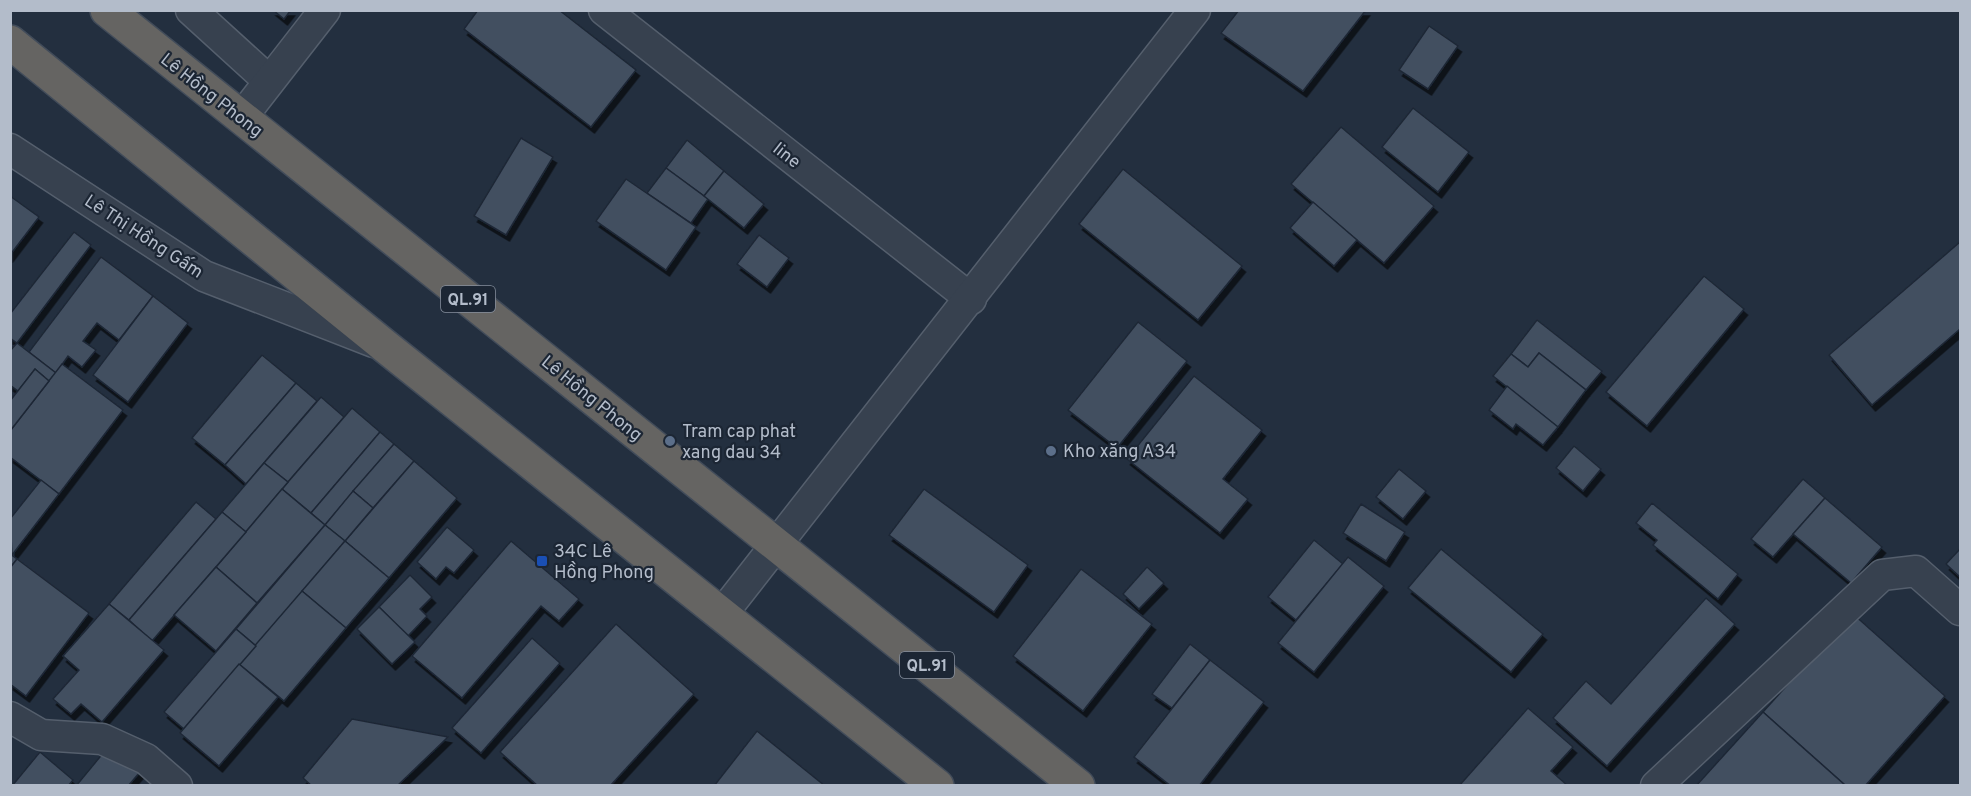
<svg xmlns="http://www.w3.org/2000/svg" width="1971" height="796" viewBox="0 0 1971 796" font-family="Overpass,sans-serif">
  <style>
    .building { fill: #424f61; stroke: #1e2836; stroke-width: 1.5; filter: url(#shadow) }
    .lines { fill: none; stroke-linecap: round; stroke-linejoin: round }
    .minor-casing { stroke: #555f6d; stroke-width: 33 }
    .trunk-casing { stroke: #424c5a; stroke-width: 36 }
    .minor { stroke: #37414f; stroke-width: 30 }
    .trunk { stroke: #656462; stroke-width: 33 }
    .service-dot { fill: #5c6f8a; stroke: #1c2634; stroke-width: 2 }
    .transit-dot { fill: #1a4fb4; stroke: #1c2634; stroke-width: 2 }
    .labels { text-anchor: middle; stroke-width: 4.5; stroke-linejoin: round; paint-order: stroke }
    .shield { fill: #1c2634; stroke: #868f9d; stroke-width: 1.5 }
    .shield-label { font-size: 16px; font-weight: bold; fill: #b3bcca }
    .street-label { font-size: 18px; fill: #b3bcca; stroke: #1c2634 }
    .poi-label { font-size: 18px; fill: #b3bcca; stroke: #1c2634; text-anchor: start }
  </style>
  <defs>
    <filter id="shadow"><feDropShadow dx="3.5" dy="6" stdDeviation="0" flood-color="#0009"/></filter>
  </defs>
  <rect width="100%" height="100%" fill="#232f3f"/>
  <g class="building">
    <path d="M273,10H291L284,19Z"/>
    <path d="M478,10H559L636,70L591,127L464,29Z"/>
    <path d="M1239,10H1366L1303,91L1221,33Z"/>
    <path d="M1429,26L1458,46L1428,89L1399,70Z"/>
    <path d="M1413,108L1469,152L1438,192L1382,147Z"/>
    <path d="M1341,127L1434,206L1384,263L1291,184Z"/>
    <path d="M521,138L553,157L506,235L474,216Z"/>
    <path d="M687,140L724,171L704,196L666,168Z"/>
    <path d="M666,168L708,199L691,223L647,193Z"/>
    <path d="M1123,169L1242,266L1198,320L1079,224Z"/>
    <path d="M724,171L764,204L744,228L704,196Z"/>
    <path d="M626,179L696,227L666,270L596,221Z"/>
    <path d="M10,196L39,217L10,255Z"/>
    <path d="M1313,202L1357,240L1334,266L1290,228Z"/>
    <path d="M74,232L91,245L17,343L10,338V314Z"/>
    <path d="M759,235L789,258L767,287L737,264Z"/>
    <path d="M1960,242V329L1872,405L1829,355Z"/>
    <path d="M101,257L153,296L119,340L97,323L83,341L96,350L82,367L68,356L56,373L29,352Z"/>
    <path d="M1704,276L1744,309L1647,426L1606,392Z"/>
    <path d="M153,296L188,323L128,402L93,375Z"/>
    <path d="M1537,320L1602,371L1586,390L1539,353L1528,367L1511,354Z"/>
    <path d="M1138,322L1187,361L1117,448L1068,410Z"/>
    <path d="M17,343L56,373L49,381L35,369L18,391L10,385V351Z"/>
    <path d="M1539,353L1586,390L1558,427L1493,376L1511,354L1528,367Z"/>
    <path d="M262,355L296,383L225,465L192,438Z"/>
    <path d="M62,364L123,410L59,494L10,457V431Z"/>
    <path d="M35,369L49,381L10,431V401Z"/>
    <path d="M1194,376L1262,430L1223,479L1248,499L1220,533L1127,459Z"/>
    <path d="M296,383L317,401L246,484L225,465Z"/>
    <path d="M1507,386L1558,427L1543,445L1516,424L1513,429L1489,410Z"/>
    <path d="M321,397L344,417L288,482L264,463Z"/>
    <path d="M352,408L380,432L311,513L282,489Z"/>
    <path d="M380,432L394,444L325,525L311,513Z"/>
    <path d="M394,444L414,461L373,508L353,491Z"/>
    <path d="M1574,446L1601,469L1583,491L1556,468Z"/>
    <path d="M414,461L457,498L389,578L345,541Z"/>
    <path d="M264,463L288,482L246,532L222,512Z"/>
    <path d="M1399,469L1426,491L1403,519L1376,497Z"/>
    <path d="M1803,479L1825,498L1773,557L1751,539Z"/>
    <path d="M41,480L59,494L12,555L10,519Z"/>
    <path d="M282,489L325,525L257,603L216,567Z"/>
    <path d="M924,489L1028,565L994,612L889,535Z"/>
    <path d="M353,491L373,508L345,541L325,525Z"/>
    <path d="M1825,498L1882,547L1851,583L1793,534Z"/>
    <path d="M196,502L216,519L129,620L109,604Z"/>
    <path d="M1652,503L1738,574L1718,599L1653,545L1657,540L1636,523Z"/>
    <path d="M1361,504L1405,532L1386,561L1343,533Z"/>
    <path d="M222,512L246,532L152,641L129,620Z"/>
    <path d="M325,525L345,541L256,646L236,629Z"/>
    <path d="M447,527L474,550L454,573L446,567L436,579L417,562Z"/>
    <path d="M1314,540L1343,564L1296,620L1268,597Z"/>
    <path d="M345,541L389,578L346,628L302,591Z"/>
    <path d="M511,541L579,599L559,621L541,606L462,698L412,656Z"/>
    <path d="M1441,549L1543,634L1511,672L1408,588Z"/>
    <path d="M1960,549V577L1946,564Z"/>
    <path d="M10,554L17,559L10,568Z"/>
    <path d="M1348,557L1384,586L1314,672L1278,643Z"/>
    <path d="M17,559L89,613L26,696L10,684V568Z"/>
    <path d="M216,567L257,603L216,651L174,615Z"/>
    <path d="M1147,567L1164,583L1139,609L1123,594Z"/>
    <path d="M1081,569L1152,624L1083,711L1013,656Z"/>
    <path d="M410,575L432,597L420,609L427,616L408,636L379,607Z"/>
    <path d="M302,591L346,628L284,701L239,664Z"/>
    <path d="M1706,598L1735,624L1607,766L1553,718L1586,681L1611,704Z"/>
    <path d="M109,604L164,650L102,722L81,704L71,714L53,699L79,670L63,656Z"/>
    <path d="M379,607L415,642L392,664L357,629Z"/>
    <path d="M1852,613L1945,696L1865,786H1846L1763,712Z"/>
    <path d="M616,624L694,694L610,786H538L500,752Z"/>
    <path d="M236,629L256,646L184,729L164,712Z"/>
    <path d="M532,638L560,663L481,753L452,728Z"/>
    <path d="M1190,644L1210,660L1172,708L1152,694Z"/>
    <path d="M1210,660L1264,702L1199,786H1171L1134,757Z"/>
    <path d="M239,664L278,697L219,766L180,733Z"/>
    <path d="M1528,708L1573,747L1551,771L1568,786H1459Z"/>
    <path d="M1763,712L1846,786H1696Z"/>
    <path d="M352,719L448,737L397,786H312L303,778Z"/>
    <path d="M757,731L825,786H714Z"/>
    <path d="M109,746L140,772L128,786H76Z"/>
    <path d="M40,752L73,780L68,786H12Z"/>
  </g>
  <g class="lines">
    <g class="minor-casing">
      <g id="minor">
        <path d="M191,10L269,81"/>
        <path d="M604,10L971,299"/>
        <path d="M241,118L325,10"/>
        <path d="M10,149L204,276L374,342"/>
        <path d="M722,614L1195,10"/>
        <path d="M10,717L41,735L102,739L146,759L177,786"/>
        <path d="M1656,786L1882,575L1916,571L1960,610"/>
      </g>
    </g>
    <g class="trunk-casing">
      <g id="trunk">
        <path d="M107,10L1078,786"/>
        <path d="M10,42L386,347L937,786"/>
      </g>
    </g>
    <use href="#minor" class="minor"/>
    <use href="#trunk" class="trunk"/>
  </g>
  <g class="service-dot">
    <circle cx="670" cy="441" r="6"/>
    <circle cx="1051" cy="451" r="6"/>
  </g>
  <rect class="transit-dot" x="536" y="555" width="12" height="12" rx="3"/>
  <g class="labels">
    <g class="shield">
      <rect x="441" y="286" width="54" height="26" rx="4.5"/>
      <rect x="900" y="652" width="54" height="26" rx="4.5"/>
    </g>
    <g class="shield-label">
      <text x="468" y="305">QL.91</text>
      <text x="927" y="671">QL.91</text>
    </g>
    <g class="street-label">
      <text transform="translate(212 95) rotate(38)" y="6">Lê Hồng Phong</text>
      <text transform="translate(787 155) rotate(38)" y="6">line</text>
      <text transform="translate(144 236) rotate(33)" y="6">Lê Thị Hồng Gấm</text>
      <text transform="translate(592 398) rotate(39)" y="6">Lê Hồng Phong</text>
    </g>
    <g class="poi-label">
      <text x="682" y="437">Tram cap phat<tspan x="682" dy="21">xang dau 34</tspan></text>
      <text x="1063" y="457">Kho xăng A34</text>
      <text x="554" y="557">34C Lê<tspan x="554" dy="21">Hồng Phong</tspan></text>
    </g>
  </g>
  <rect width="1971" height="796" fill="none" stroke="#b3bcca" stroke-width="24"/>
</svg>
